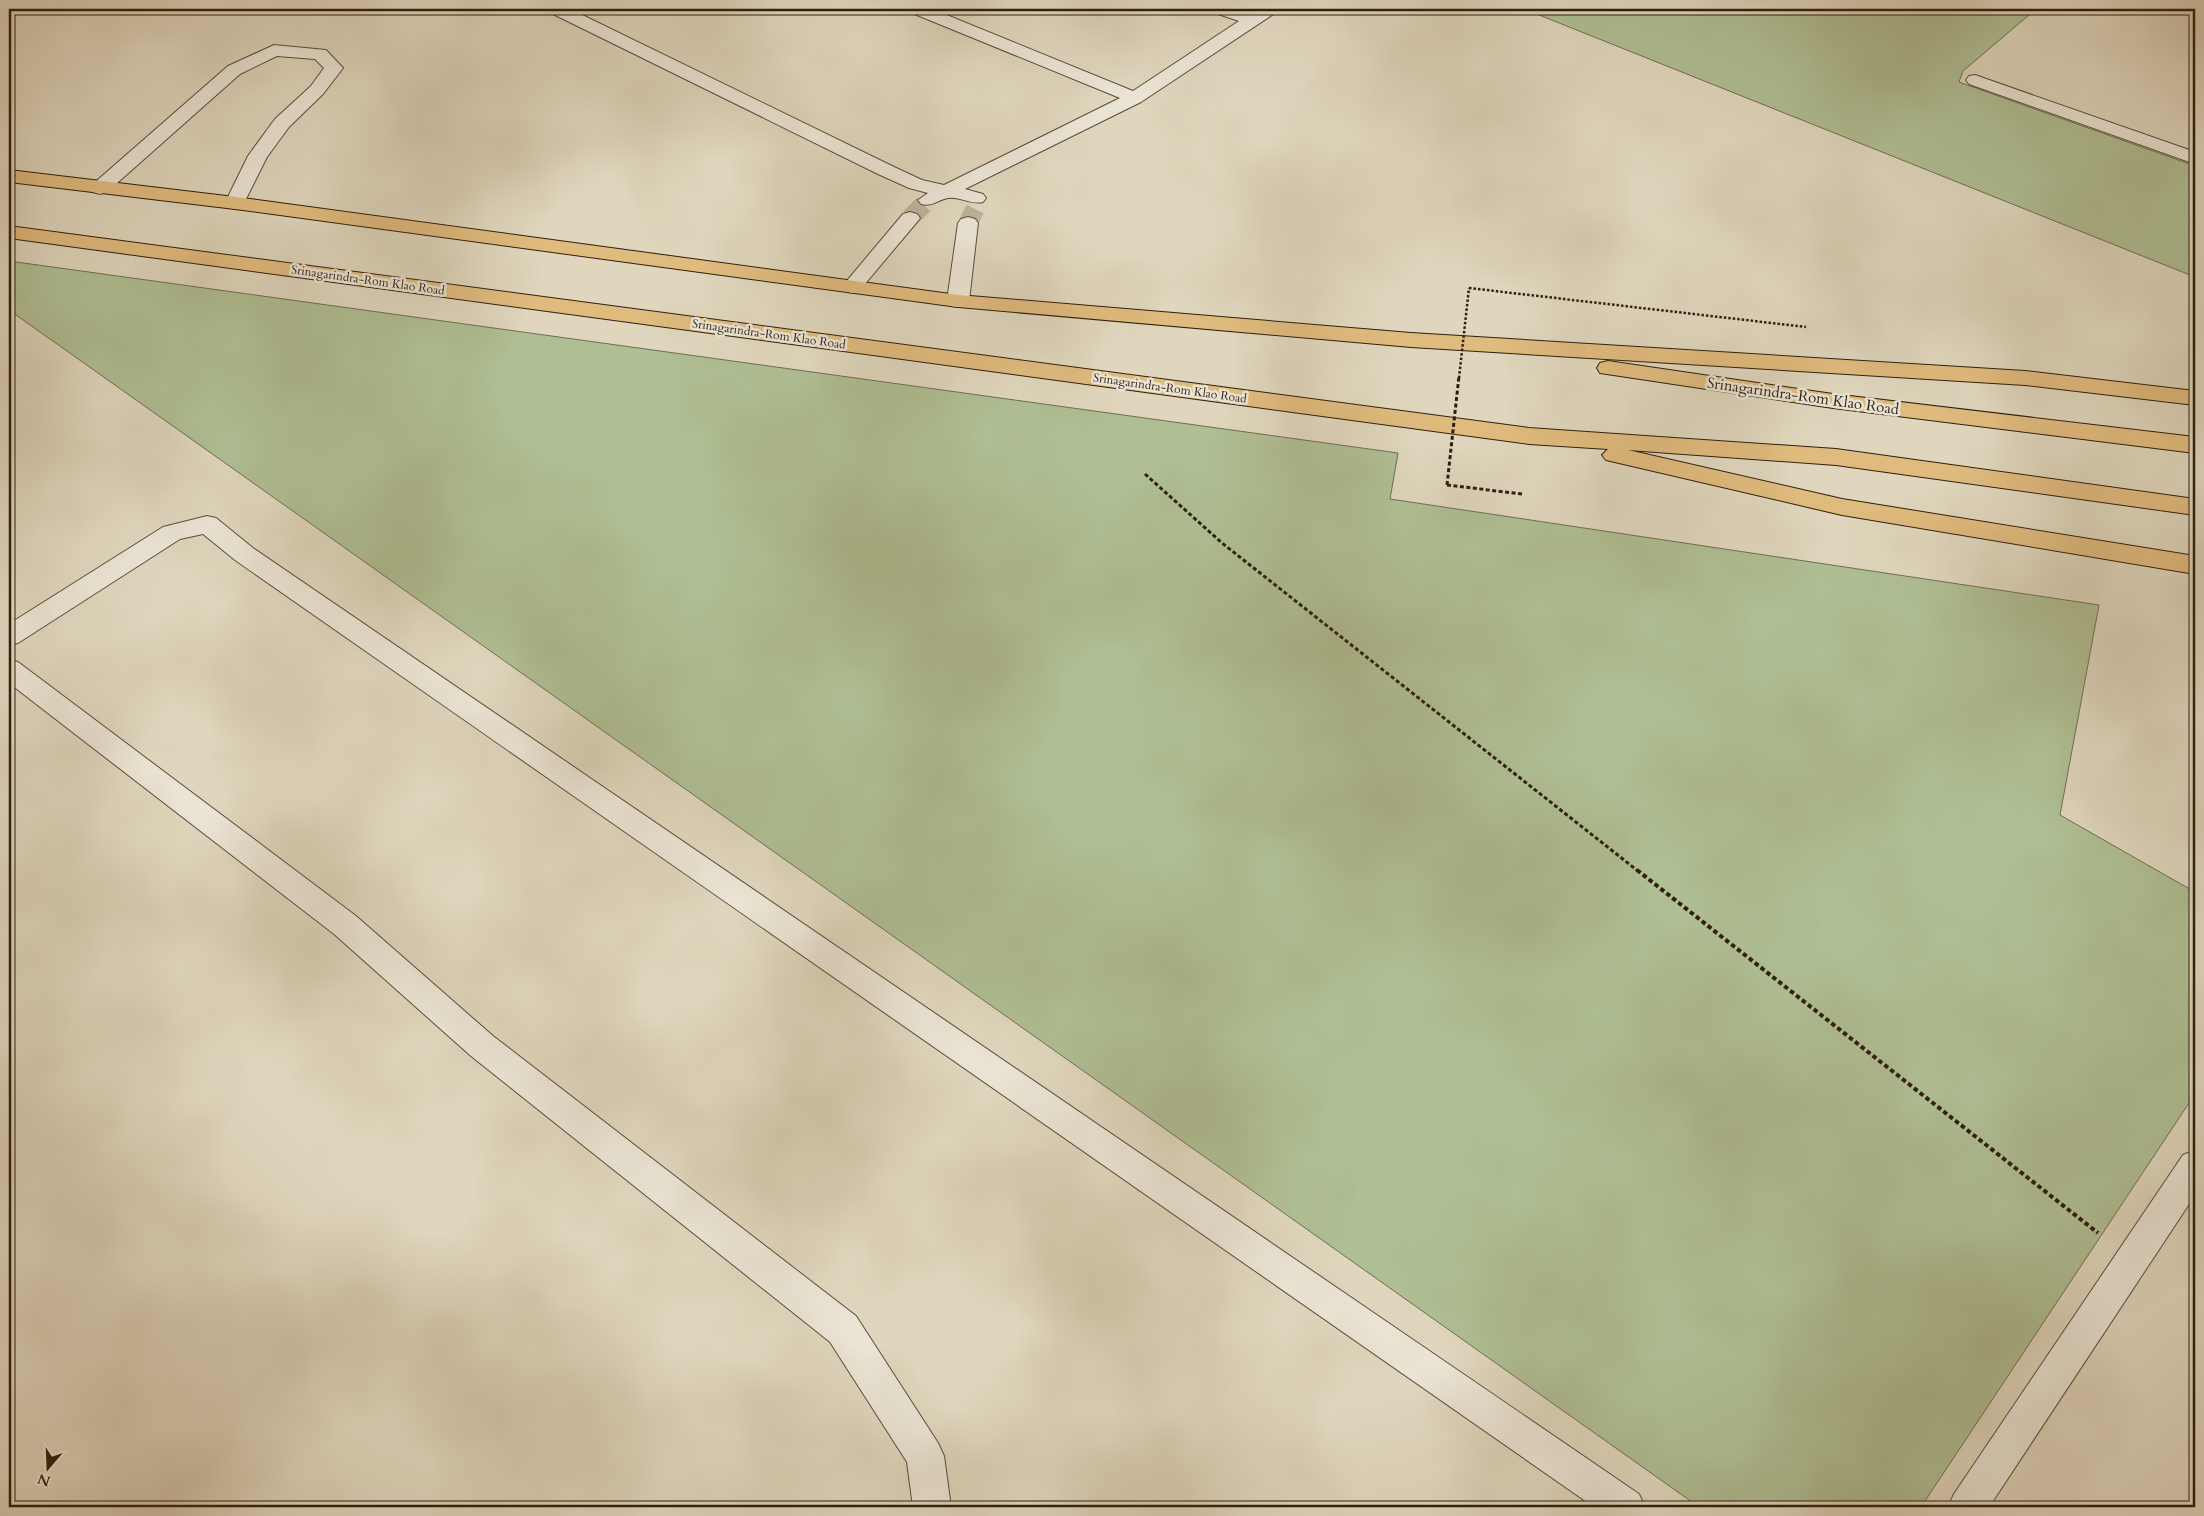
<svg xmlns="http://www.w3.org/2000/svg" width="2204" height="1516" viewBox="0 0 2204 1516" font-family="Cardo,serif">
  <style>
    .green { fill: #afbe93; stroke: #6f6e52 }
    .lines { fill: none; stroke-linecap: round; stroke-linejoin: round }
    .minor-tunnel { stroke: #bcb19b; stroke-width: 19; stroke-dasharray: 19 10; stroke-linecap: butt }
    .minor-casing { stroke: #5b4c3c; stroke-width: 2 }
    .major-casing { stroke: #2f1e11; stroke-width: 2 }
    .path-far2 { stroke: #2f1e11; stroke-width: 2.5; stroke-dasharray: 2.5 2; stroke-linecap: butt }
    .path-far1 { stroke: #2f1e11; stroke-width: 3; stroke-dasharray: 4 2.5; stroke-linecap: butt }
    .path { stroke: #2f1e11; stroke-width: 4; stroke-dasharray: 4.5 3; stroke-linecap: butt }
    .minor { fill: #eae4d4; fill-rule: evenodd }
    .major { fill: #e0bb7e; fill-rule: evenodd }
    .path-bridge-far1 { stroke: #2f1e11; stroke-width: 2.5; stroke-dasharray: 2.5 2; stroke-linecap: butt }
    .path-bridge { stroke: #2f1e11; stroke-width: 3; stroke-dasharray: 4 2.5; stroke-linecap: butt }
    .labels { text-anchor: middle; stroke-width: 5; stroke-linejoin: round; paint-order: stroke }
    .far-street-label { font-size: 12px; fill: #2f1e11; stroke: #eae4d4 }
    .street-label { font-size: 15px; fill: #2f1e11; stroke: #eae4d4 }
  </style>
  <rect width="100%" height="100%" fill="#dfd6bd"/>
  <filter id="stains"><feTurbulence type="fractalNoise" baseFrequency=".004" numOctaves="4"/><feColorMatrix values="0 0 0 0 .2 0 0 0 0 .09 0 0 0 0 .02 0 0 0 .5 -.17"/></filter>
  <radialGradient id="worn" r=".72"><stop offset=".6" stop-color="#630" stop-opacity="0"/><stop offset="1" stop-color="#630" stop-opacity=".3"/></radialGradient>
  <g class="green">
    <path d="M1524,9H2036L1963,71L1959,82L2195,166V277Z"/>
    <path d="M9,261L1398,453L1390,499L2099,605L2060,815L2195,892V1094L1921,1507H1699L9,310Z"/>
  </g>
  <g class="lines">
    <g class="minor-tunnel">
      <path d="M910,218L928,200"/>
      <path d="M968,223L975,209"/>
    </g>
    <g class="minor-casing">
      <g id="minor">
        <path d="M548,9H570L892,166L922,180L944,185L1120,98L912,13L910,9H932L1133,91L1239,21L1215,13L1213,9H1237L1250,14L1258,9H1278L1275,13L1141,102L965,189L983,194L986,198L983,202C971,205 959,196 948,198C937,200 933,207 921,204L918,200L928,193L909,188L878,174L551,13Z"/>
        <path d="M274,45L326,50L343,68L323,94L289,127L267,157L242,207L235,209L228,207L225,203L248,156L275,119L311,86L324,68L315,59L277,56L240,74L107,192L100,194L93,192L90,188L93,184L228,66Z"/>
        <path d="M1975,75L2195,152V164L1969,84L1966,80L1969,76Z"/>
        <path d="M910,212L917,214L920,218L917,222L859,291L852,293L845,291L842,287L845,283L903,214Z"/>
        <path d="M968,217L975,219L978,223L969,301L965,306L958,307L951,306L947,301L958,223L961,219Z"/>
        <path d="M207,516L216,518L253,548L1639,1494L1645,1507H1594L235,560L203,534L180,539L18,643L9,645V624L163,527Z"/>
        <path d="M9,659L18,662L356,916L493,1036L856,1316L938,1443L944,1456L951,1507H913L907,1462L830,1342L471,1056L334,934L9,683Z"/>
        <path d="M2195,1150V1195L1989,1507H1948L1954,1494L2183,1155Z"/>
      </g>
    </g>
    <g class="major-casing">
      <g id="major">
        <path d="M9,170L235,197L958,295L1411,333L2025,371L2195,391V405L2025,385L1411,347L958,307L235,209L9,182Z"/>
        <path d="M9,226L1529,428L1836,449L2195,499V515L1836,465L1628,450L1842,499L2195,556V574L1842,515L1606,460L1602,455L1608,449L1529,444L9,238Z"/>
        <path d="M1608,361L1833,394L2195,437V453L1833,408L1600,373L1597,368L1600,363Z"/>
      </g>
    </g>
    <path class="path-far2" d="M1469,288L1806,327"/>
    <g class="path-far1">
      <path d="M1145,474L1222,543L1638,871"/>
      <path d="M1447,485L1522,494"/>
    </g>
    <path class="path" d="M1637,870L2098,1233"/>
    <use href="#minor" class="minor"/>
    <use href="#major" class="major"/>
    <path class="path-bridge-far1" d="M1459,378L1469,288"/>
    <path class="path-bridge" d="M1447,485L1459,376"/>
  </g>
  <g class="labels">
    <g class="far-street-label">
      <text transform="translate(368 280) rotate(8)" y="4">Srinagarindra-Rom Klao Road</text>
      <text transform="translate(769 334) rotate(8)" y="4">Srinagarindra-Rom Klao Road</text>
      <text transform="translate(1170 388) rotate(8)" y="4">Srinagarindra-Rom Klao Road</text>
    </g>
    <g class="street-label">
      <text transform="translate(1803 396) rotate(8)" y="5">Srinagarindra-Rom Klao Road</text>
    </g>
  </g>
  <rect width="2204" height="1516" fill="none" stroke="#dfd6bd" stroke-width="30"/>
  <rect x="10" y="10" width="2184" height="1496" fill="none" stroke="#2f1e11" stroke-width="2.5"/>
  <rect x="15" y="15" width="2174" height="1486" fill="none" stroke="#2f1e11"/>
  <g transform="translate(48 1468) rotate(199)" stroke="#eae4d4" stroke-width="4" paint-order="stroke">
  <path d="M0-4L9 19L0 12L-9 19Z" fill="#2f1e11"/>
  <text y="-8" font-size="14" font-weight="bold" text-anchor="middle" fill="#2f1e11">N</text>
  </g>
  <rect width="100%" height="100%" filter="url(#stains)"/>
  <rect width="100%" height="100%" fill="url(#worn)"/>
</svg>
